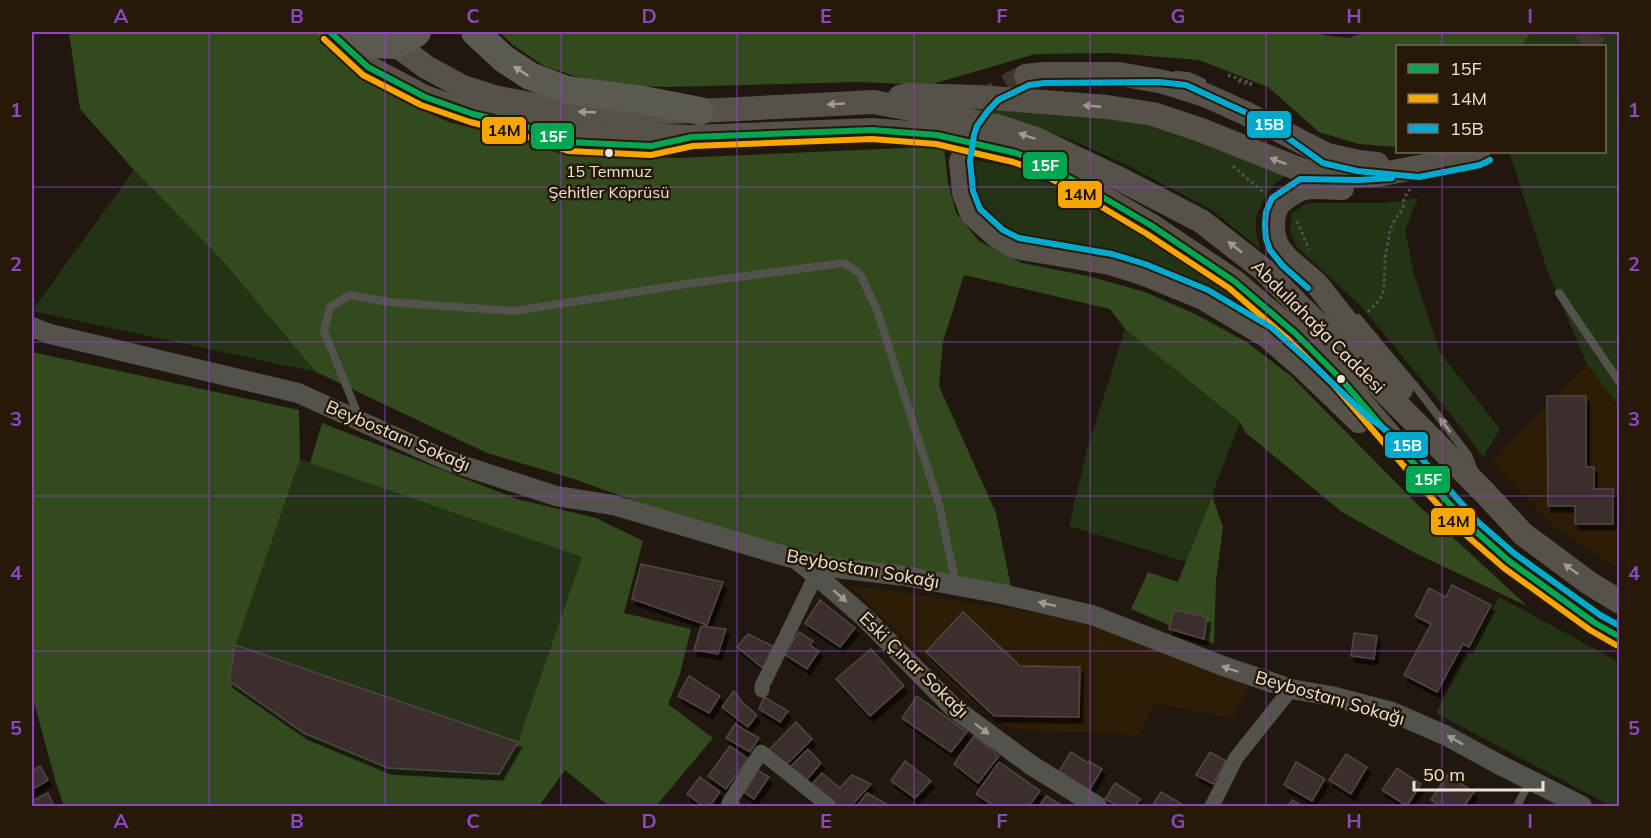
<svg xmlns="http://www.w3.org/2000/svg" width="1651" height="838" viewBox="0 0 1651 838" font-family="Mulish,sans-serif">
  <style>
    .built { fill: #2e1d06 }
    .green { fill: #233415 }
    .forest { fill: #324a1d }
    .building { fill: #3c2e2f; stroke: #4f4744; stroke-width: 1.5; filter: url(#shadow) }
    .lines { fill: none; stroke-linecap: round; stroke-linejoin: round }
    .primary-tunnel { stroke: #3f362c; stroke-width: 24; stroke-dasharray: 24 12; stroke-linecap: butt }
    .path { stroke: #53504b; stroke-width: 3; stroke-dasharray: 3 3; stroke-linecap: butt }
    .service { stroke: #54524d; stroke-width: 8 }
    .minor { stroke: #54524d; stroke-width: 15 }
    .tertiary { stroke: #54524d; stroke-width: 20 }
    .primary { stroke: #56524a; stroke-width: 24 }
    .motorway { stroke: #5c5951; stroke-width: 28 }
    .bus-1-casing { stroke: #271907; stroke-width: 10 }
    .bus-2-casing { stroke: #271907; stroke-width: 10 }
    .bus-3-casing { stroke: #271907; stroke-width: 10 }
    .bus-1 { stroke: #00a651; stroke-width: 6 }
    .bus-2 { stroke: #f7a600; stroke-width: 6 }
    .bus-3 { stroke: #00a9ce; stroke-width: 6 }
    .oneway { fill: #a49e94 }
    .oneway2 { fill: #a29a91 }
    .oneway3 { fill: #a09a92 }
    .grid { fill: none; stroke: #8c47c3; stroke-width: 1.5; stroke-opacity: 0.55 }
    .bus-dot { fill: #ede3d8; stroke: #271907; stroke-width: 2 }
    .labels { text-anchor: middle; stroke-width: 5; stroke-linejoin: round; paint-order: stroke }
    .bus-label { font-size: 16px; fill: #ede3d8; stroke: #271907 }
    .street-label { font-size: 18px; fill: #ede3d8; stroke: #271907 }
    .line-badge { stroke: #271907; stroke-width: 2 }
    .badge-label { font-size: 16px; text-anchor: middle; font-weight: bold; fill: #fff }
    .pale-badge-label { font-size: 16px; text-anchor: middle; font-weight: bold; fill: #111 }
    .neatline { fill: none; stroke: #8c47c3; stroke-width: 2 }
    .grid-label { font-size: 20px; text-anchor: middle; font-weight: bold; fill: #8c47c3 }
  </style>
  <defs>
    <filter id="shadow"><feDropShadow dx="3.5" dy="6" stdDeviation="0" flood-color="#0009"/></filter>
  </defs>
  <rect width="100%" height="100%" fill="#20180e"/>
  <g class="built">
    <path d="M1587,364L1619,407V569L1555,527L1492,462Z"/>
    <path d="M849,585L1086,620L1249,687L1233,718L1154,703L1140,735L1009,729L966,697Z"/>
  </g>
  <g class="green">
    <path d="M1530,32H1619V407L1587,364L1549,275L1509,152H1604V46H1523Z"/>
    <path d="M974,108L1135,118L1292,172L1275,183L1264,199L1256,217V232L1260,249L1212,210L1127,165L1072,140Z"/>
    <path d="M975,160L1021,169L1076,192L1135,222L1280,329L1221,292L1154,265L1022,240L1001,228L986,208L974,185Z"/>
    <path d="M134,170L222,260L316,372L32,311Z"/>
    <path d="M1418,198L1405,230L1414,275L1440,353L1500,429L1483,457L1460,426L1360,305L1297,247L1290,231L1292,213L1307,203H1387Z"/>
    <path d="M1125,329L1240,422L1186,562L1069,526L1087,450Z"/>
    <path d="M300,459L583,557L518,742L236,645Z"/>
    <path d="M1499,597L1619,662V806H1611L1436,713Z"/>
  </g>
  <g class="forest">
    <path d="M69,32H322L363,74L404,102L449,122L565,153L676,158L904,148H944L948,182L956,213L979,241L1022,263L1088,276L1145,292L1195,314L1245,341L1291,376L1418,505L1527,606L1415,553L1342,512L1246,433L1240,422L1125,329L1110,309L964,275L943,342L939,386L996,513L1011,587L755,545L577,480L487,453L316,372L222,260L134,170L80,109Z"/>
    <path d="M499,32H1314L1324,35L1348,38L1365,32H1530L1523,46H1398L1397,147L1359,144L1319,132L1268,87L1199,60L1112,53L1035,54L929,85L858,82L667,87L615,85L578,77L544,66L513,45Z"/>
    <path d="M32,352L299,410L300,459L236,645L229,681L304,733L388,768L499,774L518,742L582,557L310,463L322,423L517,499L596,518L643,541L624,613L691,629L680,674L668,704L713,738L656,806H609L565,770L539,806H64L56,783L32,695Z"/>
    <path d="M1212,496L1223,527L1216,581L1214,644L1131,609L1148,572L1178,582Z"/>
  </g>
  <g class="building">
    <path d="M1547,396H1586V467H1594V489H1613V524H1575V506H1548Z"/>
    <path d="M641,564L723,582L707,625L632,599Z"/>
    <path d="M1452,585L1491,605L1469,647L1463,644L1437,692L1404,675L1431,624L1415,616L1429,588L1446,597Z"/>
    <path d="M820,600L855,628L840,647L805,623Z"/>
    <path d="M1174,610L1207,617L1204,639L1169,629Z"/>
    <path d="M963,612L1020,666L1080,667L1079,717L994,716L926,652Z"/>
    <path d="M701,626L726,629L718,654L694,650Z"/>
    <path d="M799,632L813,641L810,645L819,651L807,669L784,654Z"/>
    <path d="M1354,633L1377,636L1374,659L1351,656Z"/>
    <path d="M748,634L779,649L765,670L737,647Z"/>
    <path d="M235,645L518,742L499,774L388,768L304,733L229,681Z"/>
    <path d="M871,649L904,686L870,716L836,679Z"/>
    <path d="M689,676L720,696L709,713L678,696Z"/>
    <path d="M734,691L743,703L757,715L748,727L722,707Z"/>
    <path d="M917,696L967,732L951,752L902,718Z"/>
    <path d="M764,697L788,711L780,722L759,709Z"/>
    <path d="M796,722L812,739L784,767L764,755Z"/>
    <path d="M735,724L759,738L750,752L726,738Z"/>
    <path d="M974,736L999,756L978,783L954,764Z"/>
    <path d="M730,746L748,759L726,789L708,776Z"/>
    <path d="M808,749L821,763L804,783L787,770Z"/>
    <path d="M1071,752L1088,763L1089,761L1102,769L1089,791L1058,773Z"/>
    <path d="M1210,752L1226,761L1213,784L1196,775Z"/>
    <path d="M1346,754L1367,767L1351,794L1329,780Z"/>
    <path d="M905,761L931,781L915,798L891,781Z"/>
    <path d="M999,762L1040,791L1029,806H994L976,794Z"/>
    <path d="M1296,762L1325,779L1312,801L1284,785Z"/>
    <path d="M40,766L48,780L32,790V771Z"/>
    <path d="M754,768L769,777L754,799L740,790Z"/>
    <path d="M1397,768L1421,784L1407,806L1382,790Z"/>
    <path d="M822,773L840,788L852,775L871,784L851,806H836L811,785Z"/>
    <path d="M1447,775L1474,792L1464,806H1441L1431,800Z"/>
    <path d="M700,777L720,792L710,806H703L687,794Z"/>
    <path d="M1115,783L1140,799L1135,806H1118L1105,799Z"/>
    <path d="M1161,792L1185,806H1152Z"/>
    <path d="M48,793L54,806H32V801Z"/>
    <path d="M867,793L890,806H857Z"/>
    <path d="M1046,796L1063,806H1039Z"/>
    <path d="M1292,800L1302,806H1288Z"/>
  </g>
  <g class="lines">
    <g class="primary-tunnel">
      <path d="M1585,46L1595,32"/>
      <path d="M964,140C968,106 998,90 1026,76"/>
    </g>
    <g class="path">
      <path d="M1228,75L1251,83L1250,85"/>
      <path d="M1238,81L1250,85"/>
      <path d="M1233,166L1264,193"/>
      <path d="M1297,221L1309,250"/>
      <path d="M1368,312L1380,299L1384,289L1385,259L1390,230L1395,219L1403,209L1404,198L1410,189"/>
    </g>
    <g class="service">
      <path d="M1176,75L1188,76L1202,82"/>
      <path d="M558,138L569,142L596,144"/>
      <path d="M1559,293L1620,383"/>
      <path d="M1358,318L1419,391L1468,455L1474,470"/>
      <path d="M359,417L324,331L330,307L350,295L388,302L514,311L693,283L844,263L860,274L877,310L939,504L956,585"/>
      <path d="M1517,806L1530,781"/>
    </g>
    <g class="minor">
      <path d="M762,690V686L816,575"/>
      <path d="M733,806L729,803L761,752L829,806"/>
      <path d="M1212,806L1236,758L1291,689"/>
    </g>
    <g class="tertiary">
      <path d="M32,327L50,334L298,393L446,460L556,496L613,505L795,559L836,568L905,576L1002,594L1092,615L1223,666L1291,689L1331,696L1392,712L1447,736L1498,764L1582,806"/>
      <path d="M800,562L816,575L864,617L955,709L1031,765L1097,806"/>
    </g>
    <g class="primary">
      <path d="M330,32L368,67L425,97L473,114L525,126L621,134L692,137L872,130L937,135L1016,153L1037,161L1089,189L1152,226L1234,281L1295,333L1341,379L1434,487L1472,528L1509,561L1595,623L1620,637"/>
      <path d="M383,35L426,67L463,87L494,97L566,111L607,113L700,111L874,102L997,126L1036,139L1118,178L1201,221L1264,270L1485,493L1523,534L1589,583L1620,602"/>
      <path d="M1026,76L1043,74H1119L1164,82L1205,95L1245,113L1327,155L1359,162L1377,164"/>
      <path d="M900,97L908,95L979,97L1107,107L1153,114L1201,130L1301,170L1342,176L1377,175L1478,156"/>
      <path d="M961,161L964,193L972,214L998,237L1016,247L1110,263L1142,273L1203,298L1267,336L1305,369L1359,421"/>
      <path d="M1342,188C1331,188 1311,185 1301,189C1294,192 1283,199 1278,205C1271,215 1272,235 1277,245C1286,263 1308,273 1320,288C1346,322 1374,356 1401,389"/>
    </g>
    <g class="motorway">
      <path d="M354,32L373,44L395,45L415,34L417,32"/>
      <path d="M475,32L504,59L530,76L567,90L643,100L700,111"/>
    </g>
    <g class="bus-1-casing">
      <path id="bus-1" d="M330,32L368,67L425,97L473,114L525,126L569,142L651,146L692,137L872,130L937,135L1016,153L1037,161L1089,189L1152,226L1234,281L1295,333L1341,379L1434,487L1472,528L1509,561L1595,623L1620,637"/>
    </g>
    <g class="bus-2-casing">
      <path id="bus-2" d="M324,39L363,75L421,105L470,122L522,135L568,151L651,155L693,146L872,139L936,144L1013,162L1033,169L1085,197L1147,234L1229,288L1289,340L1334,385L1427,493L1466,535L1504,568L1590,630L1616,645"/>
    </g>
    <g class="bus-3-casing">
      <g id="bus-3">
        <path d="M1490,160L1480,165L1419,177L1357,171L1323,163L1264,121L1186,85L1159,82L1044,83L1029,85L998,100L987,112L977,126L974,135L970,161L973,191L980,209L1003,230L1019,238L1112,254L1145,264L1208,290L1272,328L1311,363L1368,417L1415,451L1478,522L1515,554L1600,615L1620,626"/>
        <path d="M1308,288L1283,266L1270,250L1266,239L1265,225L1266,212L1272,198L1300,179L1360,180L1392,178"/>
      </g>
    </g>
    <use href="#bus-1" class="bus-1"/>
    <use href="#bus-2" class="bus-2"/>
    <use href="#bus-3" class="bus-3"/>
  </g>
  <defs><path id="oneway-solid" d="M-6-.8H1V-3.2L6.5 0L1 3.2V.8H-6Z" transform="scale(1.5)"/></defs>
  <use class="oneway" href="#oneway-solid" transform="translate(521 71) rotate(-147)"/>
  <g class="oneway2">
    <use href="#oneway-solid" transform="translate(836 104) rotate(177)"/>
    <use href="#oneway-solid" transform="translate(1092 106) rotate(-175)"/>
    <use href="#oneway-solid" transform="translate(587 112) rotate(-178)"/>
    <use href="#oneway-solid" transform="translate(1027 136) rotate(-161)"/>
    <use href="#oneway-solid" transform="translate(1278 161) rotate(-159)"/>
    <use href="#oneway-solid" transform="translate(1235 247) rotate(-142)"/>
    <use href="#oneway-solid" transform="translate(1571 569) rotate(-144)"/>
  </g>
  <g class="oneway3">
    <use href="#oneway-solid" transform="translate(1445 425) rotate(-127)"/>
    <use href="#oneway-solid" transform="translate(840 596) rotate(41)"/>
    <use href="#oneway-solid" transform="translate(1047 604) rotate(-167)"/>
    <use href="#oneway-solid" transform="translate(1230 669) rotate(-161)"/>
    <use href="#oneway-solid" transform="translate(982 729) rotate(37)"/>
    <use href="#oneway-solid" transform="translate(1455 740) rotate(-151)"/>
  </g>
  <path class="grid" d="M209,32V806M385,32V806M561,32V806M737,32V806M914,32V806M1090,32V806M1266,32V806M1442,32V46M1442,152V806M32,187H1620M32,342H1620M32,496H1620M32,651H1620"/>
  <g class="bus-dot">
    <circle cx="609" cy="153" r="5"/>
    <circle cx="1341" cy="379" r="5"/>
  </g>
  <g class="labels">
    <g class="bus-label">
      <text x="609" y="177">15 Temmuz<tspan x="609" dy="21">Şehitler Köprüsü</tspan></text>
    </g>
    <g class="street-label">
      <text transform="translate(1318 327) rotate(45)" y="6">Abdullahağa Caddesi</text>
      <text transform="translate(398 436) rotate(23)" y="6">Beybostanı Sokağı</text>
      <text transform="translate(863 569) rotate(10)" y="6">Beybostanı Sokağı</text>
      <text transform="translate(914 665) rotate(44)" y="6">Eski Çınar Sokağı</text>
      <text transform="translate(1330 698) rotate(16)" y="6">Beybostanı Sokağı</text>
    </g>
  </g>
  <g class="line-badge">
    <rect x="1246" y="110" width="46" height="29" rx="6" fill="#00a9ce"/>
    <rect x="481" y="116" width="46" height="29" rx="6" fill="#f7a600"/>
    <rect x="530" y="122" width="45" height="28" rx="6" fill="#00a651"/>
    <rect x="1022" y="151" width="46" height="29" rx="6" fill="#00a651"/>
    <rect x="1057" y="180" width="46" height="29" rx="6" fill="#f7a600"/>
    <rect x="1384" y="431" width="45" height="28" rx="6" fill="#00a9ce"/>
    <rect x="1405" y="465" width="46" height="29" rx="6" fill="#00a651"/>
    <rect x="1430" y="507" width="46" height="29" rx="6" fill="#f7a600"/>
  </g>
  <g class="badge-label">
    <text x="1269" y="130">15B</text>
    <text x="553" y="142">15F</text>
    <text x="1045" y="171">15F</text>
    <text x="1407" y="451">15B</text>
    <text x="1428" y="485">15F</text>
  </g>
  <g class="pale-badge-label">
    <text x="504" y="136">14M</text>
    <text x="1080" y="200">14M</text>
    <text x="1453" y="527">14M</text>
  </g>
  <rect width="1651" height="838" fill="none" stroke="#271907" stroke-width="66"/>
  <rect x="1396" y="45" width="210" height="108" fill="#271907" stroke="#766a5b" stroke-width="1.5"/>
  <rect x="1408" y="64" width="30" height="9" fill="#00a651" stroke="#766a5b" stroke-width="1.5"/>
  <text x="1450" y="75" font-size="18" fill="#ede3d8">15F</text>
  <rect x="1408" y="94" width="30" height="9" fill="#f7a600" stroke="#766a5b" stroke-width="1.5"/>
  <text x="1450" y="105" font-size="18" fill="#ede3d8">14M</text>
  <rect x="1408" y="124" width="30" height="9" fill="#00a9ce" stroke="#766a5b" stroke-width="1.5"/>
  <text x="1450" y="135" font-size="18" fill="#ede3d8">15B</text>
  <path d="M1414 781v9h129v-9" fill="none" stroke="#ede3d8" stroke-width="3"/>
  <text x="1423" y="781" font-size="18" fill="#ede3d8" stroke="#271907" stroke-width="4.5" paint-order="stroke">50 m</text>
  <rect x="33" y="33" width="1585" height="772" class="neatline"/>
  <g class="grid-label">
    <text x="121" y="23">A</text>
    <text x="297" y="23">B</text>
    <text x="473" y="23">C</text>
    <text x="649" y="23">D</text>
    <text x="826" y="23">E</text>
    <text x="1002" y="23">F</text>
    <text x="1178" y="23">G</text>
    <text x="1354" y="23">H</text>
    <text x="1530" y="23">I</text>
    <text x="16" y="117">1</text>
    <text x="1634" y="117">1</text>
    <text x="16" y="271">2</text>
    <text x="1634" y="271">2</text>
    <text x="16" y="426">3</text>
    <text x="1634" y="426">3</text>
    <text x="16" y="580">4</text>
    <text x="1634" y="580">4</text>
    <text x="16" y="735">5</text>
    <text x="1634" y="735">5</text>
    <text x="121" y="828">A</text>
    <text x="297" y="828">B</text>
    <text x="473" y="828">C</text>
    <text x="649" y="828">D</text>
    <text x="826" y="828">E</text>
    <text x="1002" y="828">F</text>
    <text x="1178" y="828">G</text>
    <text x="1354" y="828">H</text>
    <text x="1530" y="828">I</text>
  </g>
</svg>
